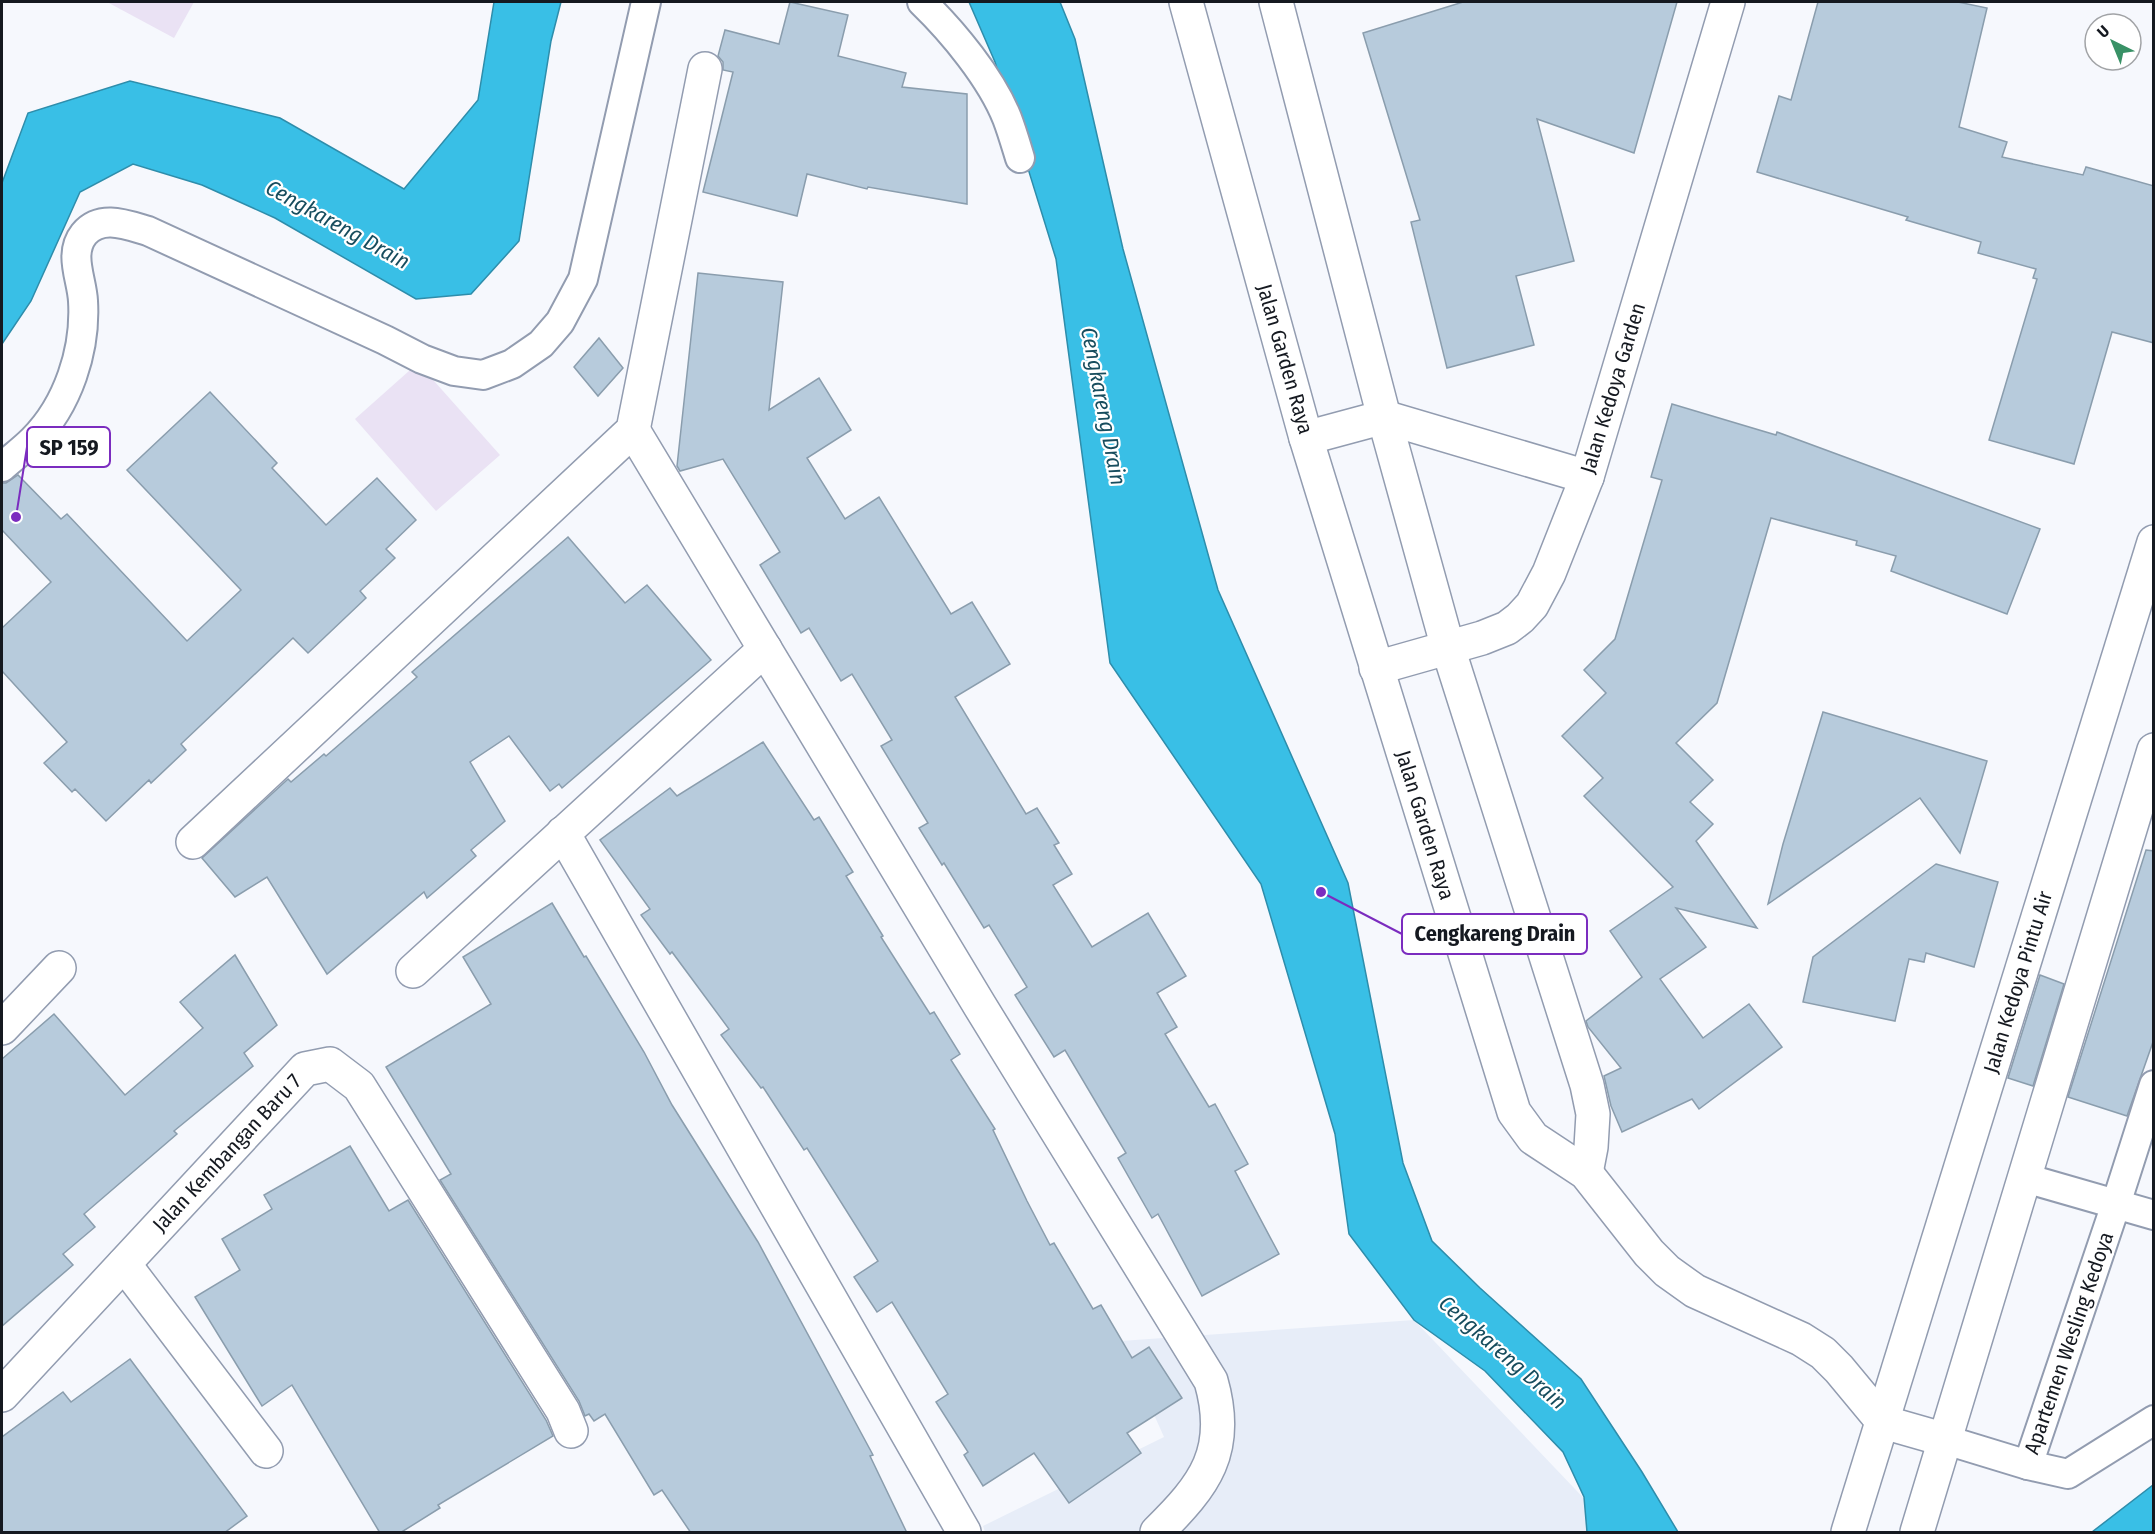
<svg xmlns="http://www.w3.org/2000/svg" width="2155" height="1534" viewBox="0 0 2155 1534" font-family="'Fira Sans Condensed',sans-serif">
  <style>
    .built { fill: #e7edf8 }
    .pitch { fill: #eae2f4 }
    .water { fill: #39bfe6; stroke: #2e8dab; stroke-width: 1.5 }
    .building { fill: #b7cbdc; stroke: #8a9dad; stroke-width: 1.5 }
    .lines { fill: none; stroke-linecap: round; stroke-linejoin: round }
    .service-casing { stroke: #929cb0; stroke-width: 32 }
    .minor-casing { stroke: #929cb0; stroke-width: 36 }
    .service { stroke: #fff; stroke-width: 28 }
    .minor { stroke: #fff; stroke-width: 33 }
    .labels { text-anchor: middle; stroke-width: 4.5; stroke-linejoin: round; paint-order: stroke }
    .street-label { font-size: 21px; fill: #151920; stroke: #fff }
    .water-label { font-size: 22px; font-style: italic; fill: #174d5e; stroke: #fff }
    .leader { fill: none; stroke: #7b2cbf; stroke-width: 2 }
    .callout-dot { fill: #7b2cbf; stroke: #fff; stroke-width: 2 }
    .callout { fill: #fff; stroke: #7b2cbf; stroke-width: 2 }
    .callout-label { font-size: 22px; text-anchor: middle; font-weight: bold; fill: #151920 }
  </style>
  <rect width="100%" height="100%" fill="#f6f8fd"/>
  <path class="built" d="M1414,1320L1616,1532H985L983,1526L1164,1437L1121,1341Z"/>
  <g class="pitch">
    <path d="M107,2H194L174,38Z"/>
    <path d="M418,363L500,455L436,511L355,419Z"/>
  </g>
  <g class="water">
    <path d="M494,2H561L551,41L519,241L471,294L416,299L275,218L202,185L133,164L80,192L31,301L2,344V183L28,113L130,81L280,118L404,189L478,100Z"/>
    <path d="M969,2H1060L1075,39L1123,249L1218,590L1348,883L1403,1163L1432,1241L1480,1288L1581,1379L1642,1472L1678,1532H1587L1584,1497L1563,1452L1485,1371L1414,1320L1349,1234L1335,1134L1261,884L1110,663L1056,259L995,62Z"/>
    <path d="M2153,1485V1532H2092Z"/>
  </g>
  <g class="building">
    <path d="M790,2L848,15L838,56L906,73L902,87L967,94V204L868,187L867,189L807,174L797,216L703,192L733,72L723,70V62L718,56L725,30L779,44Z"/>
    <path d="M1463,2H1677L1634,153L1537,119L1574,261L1516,276L1534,345L1447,368L1411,222L1420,220L1363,33Z"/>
    <path d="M1818,2H1958L1987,8L1959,127L2007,142L2002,157L2083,175L2086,167L2154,186V343L2112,332L2074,464L1989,440L2037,279L2033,278L2036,269L1978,253L1981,242L1906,220L1908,217L1757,172L1779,96L1791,100Z"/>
    <path d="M698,273L783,282L769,410L819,378L851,430L807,458L845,519L879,497L951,614L972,602L1010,664L955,697L1026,814L1037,808L1059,843L1054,845L1072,874L1053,885L1092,947L1148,913L1186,976L1157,993L1177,1027L1165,1034L1209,1107L1215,1104L1248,1164L1235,1171L1279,1254L1202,1296L1158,1214L1152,1218L1118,1158L1126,1153L1065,1050L1054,1057L1015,995L1027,987L989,925L984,928L944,863L942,865L919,828L928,823L881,746L892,740L852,674L841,681L809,628L801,633L760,565L780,552L723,459L680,471L677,466Z"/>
    <path d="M599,338L623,368L598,396L574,367Z"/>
    <path d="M210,392L277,463L272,468L326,525L377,478L416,520L386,549L395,558L360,591L366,598L308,653L293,638L181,744L186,750L151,783L149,780L106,821L75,789L72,792L44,763L67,742L2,671V628L51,582L2,530V483H6L18,475L61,519L67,514L187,641L241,590L127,470Z"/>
    <path d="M1672,404L1776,435L1777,432L2040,529L2007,614L1891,571L1896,556L1856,545L1857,541L1771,518L1717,703L1676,743L1713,780L1690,802L1713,824L1696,841L1757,928L1676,908L1706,947L1660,979L1703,1038L1749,1004L1782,1047L1699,1109L1692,1099L1622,1132L1611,1106L1604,1076L1621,1068L1588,1027L1586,1021L1642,977L1610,931L1673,887L1584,796L1603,778L1562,736L1606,693L1584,670L1615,639L1662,480L1651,477Z"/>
    <path d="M568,537L625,603L647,585L711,660L562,788L559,784L550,791L509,736L470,762L505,821L471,850L476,856L427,898L424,892L327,974L267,877L235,897L202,858L288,779L291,782L324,754L326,756L417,677L412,672Z"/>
    <path d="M1823,712L1987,761L1960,853L1920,798L1768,904L1783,844Z"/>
    <path d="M763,742L814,820L819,817L853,872L846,876L883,936L881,937L930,1014L934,1012L960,1054L951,1060L995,1129L993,1130L1027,1201L1050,1245L1054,1243L1093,1309L1101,1305L1132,1358L1149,1347L1182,1398L1127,1433L1141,1453L1069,1503L1034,1453L983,1486L964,1455L968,1452L936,1402L948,1394L892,1302L877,1312L854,1277L878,1261L807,1148L804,1150L763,1087L761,1088L721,1035L729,1029L672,952L670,954L641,915L650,909L600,840L670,788L677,796Z"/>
    <path d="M2146,850L2154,851V1039L2127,1116L2068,1097Z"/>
    <path d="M1936,864L1998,882L1974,967L1926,953L1924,962L1909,959L1895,1021L1803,1002L1813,957Z"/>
    <path d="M552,903L584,957L586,956L644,1052L672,1105L758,1242L873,1455L870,1456L907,1533H691L662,1490L654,1495L605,1414L594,1421L589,1414L585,1416L579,1401L440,1180L451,1174L386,1067L491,1004L463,957Z"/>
    <path d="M235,955L277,1025L244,1053L253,1066L174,1131L177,1134L84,1214L95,1227L63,1254L73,1265L2,1326V1059L54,1014L125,1095L203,1028L180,1002Z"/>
    <path d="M2040,975L2064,984L2033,1086L2008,1078Z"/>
    <path d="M350,1146L389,1211L408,1200L546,1420L553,1436L438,1505L440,1508L400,1533H380L292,1385L262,1406L195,1297L240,1270L222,1239L272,1209L264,1195Z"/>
    <path d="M130,1359L247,1516L224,1533H2V1437L63,1392L71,1402Z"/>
  </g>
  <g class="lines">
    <g class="service-casing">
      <g id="service">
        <path d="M922,2C953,32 991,78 1007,118C1012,131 1016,145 1020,158"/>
        <path d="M2,467C12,458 23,450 33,440C68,405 86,350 83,301C82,279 68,254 84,234C101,214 127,225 148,231L385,340L422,359L454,371L483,375L512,364L541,344L560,322L583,279L646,2"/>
        <path d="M2154,1085L2116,1204L2028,1465L2068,1474L2154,1420"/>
        <path d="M2025,1178L2154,1215"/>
        <path d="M1946,1440L2028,1465"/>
      </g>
    </g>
    <g class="minor-casing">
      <g id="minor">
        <path d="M1186,2L1306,438L1514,1112L1533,1138L1586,1173L1649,1253L1667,1271L1695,1291L1801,1339L1823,1353L1839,1369L1883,1422"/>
        <path d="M1276,2L1384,417L1448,648L1587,1085L1593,1114L1591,1147L1586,1173"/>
        <path d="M633,430L980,1006L1211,1381C1231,1451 1205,1485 1157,1532"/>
        <path d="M1306,438L1384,417L1587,477"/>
        <path d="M1376,668L1482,638L1507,628L1520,618L1532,605L1549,573L1587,477L1728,2"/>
        <path d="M563,833L964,1532"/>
        <path d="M193,842L633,430L705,69"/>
        <path d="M413,971L765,649"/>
        <path d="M2,1028L59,968"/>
        <path d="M124,1264L266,1451"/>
        <path d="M2,1395L305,1069L330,1064L359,1086L563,1411L571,1431"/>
        <path d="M1883,1422L1946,1440"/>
        <path d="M1848,1532L2154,542"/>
        <path d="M1917,1532L2154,750"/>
      </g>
    </g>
    <use href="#service" class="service"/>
    <use href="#minor" class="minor"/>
  </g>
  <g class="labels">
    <g class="street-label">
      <text transform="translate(1285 359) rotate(74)" y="7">Jalan Garden Raya</text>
      <text transform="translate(1613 388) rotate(-73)" y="7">Jalan Kedoya Garden</text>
      <text transform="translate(1425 825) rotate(73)" y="7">Jalan Garden Raya</text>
      <text transform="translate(2018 982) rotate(-73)" y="7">Jalan Kedoya Pintu Air</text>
      <text transform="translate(227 1153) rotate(-47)" y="7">Jalan Kembangan Baru 7</text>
      <text transform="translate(2069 1343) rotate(-71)" y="7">Apartemen Wesling Kedoya</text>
    </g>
    <g class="water-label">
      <text transform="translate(338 224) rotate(29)" y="8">Cengkareng Drain</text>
      <text transform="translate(1104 406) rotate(79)" y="8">Cengkareng Drain</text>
      <text transform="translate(1503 1352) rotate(41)" y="8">Cengkareng Drain</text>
    </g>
  </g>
  <path class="leader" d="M16 517L27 447M1321 892L1402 934"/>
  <g class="callout-dot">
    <circle cx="16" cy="517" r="6"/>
    <circle cx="1321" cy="892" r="6"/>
  </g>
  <g class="callout">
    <rect x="27" y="427" width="83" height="40" rx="6"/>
    <rect x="1402" y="914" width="185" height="40" rx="6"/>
  </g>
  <g class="callout-label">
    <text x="69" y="455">SP 159</text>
    <text x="1495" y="941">Cengkareng Drain</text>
  </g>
  <rect width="2155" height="1534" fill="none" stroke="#151920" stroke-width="6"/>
  <g transform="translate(2113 42) rotate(317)"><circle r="28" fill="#ffffff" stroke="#a1a3a6" stroke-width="1.5"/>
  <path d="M0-4.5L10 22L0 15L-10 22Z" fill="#389166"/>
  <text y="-9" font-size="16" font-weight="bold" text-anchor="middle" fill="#151920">U</text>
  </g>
</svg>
